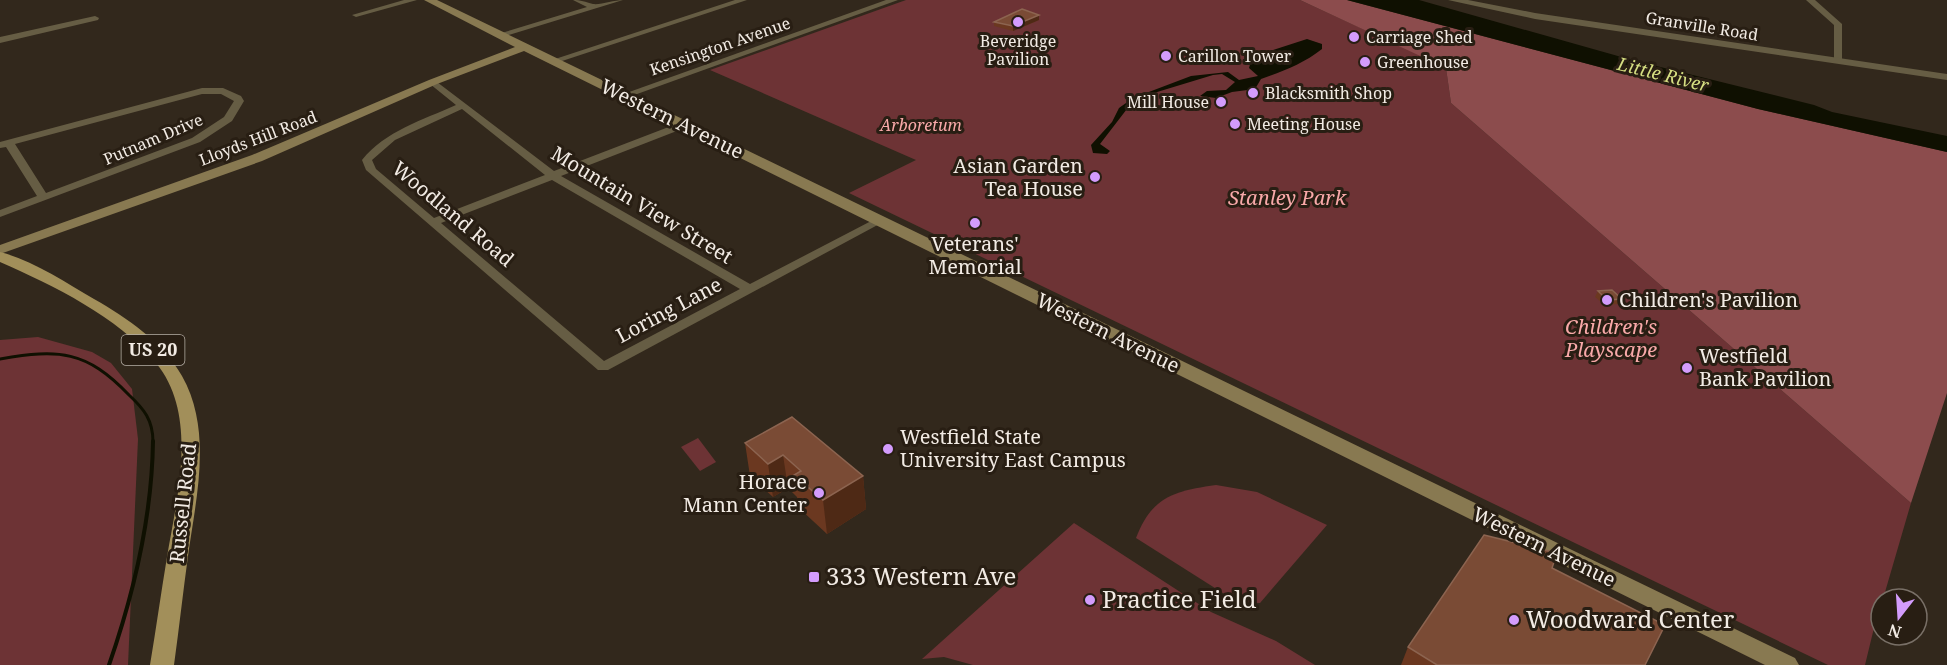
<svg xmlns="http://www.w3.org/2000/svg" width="1947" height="665" viewBox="0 0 1947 665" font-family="'Noto Serif',serif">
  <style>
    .green { fill: #6d3335 }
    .forest { fill: #8c4c4d }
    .water { fill: #0f1001 }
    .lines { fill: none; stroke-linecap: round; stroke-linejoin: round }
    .stream-far1 { stroke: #0f1001; stroke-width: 3 }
    .stream { stroke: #0f1001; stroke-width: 4 }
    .minor { fill: #665d44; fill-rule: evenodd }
    .tertiary { fill: #665d44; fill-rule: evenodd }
    .secondary { fill: #887951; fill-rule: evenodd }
    .primary { fill: #a28f5a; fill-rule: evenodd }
    .wall { fill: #6b3820 }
    .shaded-wall { fill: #4e2915 }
    .building { fill: #7a4b35; stroke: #8c6450; stroke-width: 1.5 }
    .poi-dot { fill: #d39cfc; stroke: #281e13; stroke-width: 2 }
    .labels { text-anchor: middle; stroke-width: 6; stroke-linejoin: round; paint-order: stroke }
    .far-street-label { font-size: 16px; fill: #f2ebe4; stroke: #281e13 }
    .far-poi-label { font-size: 16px; fill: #f2ebe4; stroke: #281e13; text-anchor: start }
    .far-park-label { font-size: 16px; font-style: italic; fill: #f9a9a9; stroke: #281e13 }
    .far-water-label { font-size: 18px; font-style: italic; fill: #d6df82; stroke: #281e13 }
    .shield { fill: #281e13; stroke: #b5aea5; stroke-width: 1.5 }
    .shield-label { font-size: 18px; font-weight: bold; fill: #f2ebe4 }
    .street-label { font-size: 20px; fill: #f2ebe4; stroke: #281e13 }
    .poi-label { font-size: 20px; fill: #f2ebe4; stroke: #281e13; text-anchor: start }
    .park-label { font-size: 20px; font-style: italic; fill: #f9a9a9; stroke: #281e13 }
    .near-poi-label { font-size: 24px; fill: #f2ebe4; stroke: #281e13; text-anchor: start }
  </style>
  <rect width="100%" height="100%" fill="#32281c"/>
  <g class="green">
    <path d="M906,0H1300L1378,36L1385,35L1446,68L1451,103L1911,503L1883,599H1881L1865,665H1828L849,193L916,160L710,70Z"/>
    <path d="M38,337L92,352L111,363L132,389L138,439L128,665H0V340Z"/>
    <path d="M698,438L716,462L700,471L681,447Z"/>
    <path d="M1216,485L1257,492L1327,525L1260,603L1237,602L1136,538C1152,496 1175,491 1216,485Z"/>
    <path d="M1074,523L1211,612L1276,641L1315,665H973L944,657L922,659Z"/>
  </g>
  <path class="forest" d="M1300,0H1347L1758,109L1947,152V393L1911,503L1451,103L1446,68Z"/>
  <g class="water">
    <path d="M1347,0H1419L1632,60L1814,105L1832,112L1947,136V152L1758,109Z"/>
    <path d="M1307,39L1322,44V49C1303,64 1283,71 1261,79L1255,89L1232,92L1216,98L1200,96L1207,91L1226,90L1235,82L1222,74L1213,75L1144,96L1130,105L1100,144L1110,151L1107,154L1093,153L1091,145L1112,122L1119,108L1133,98L1191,76L1228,72L1239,80L1258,76L1249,68L1251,61L1258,55Z"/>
  </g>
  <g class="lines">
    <path class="stream-far1" d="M0,359C59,349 86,350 129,395C144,409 153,420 153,442"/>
    <path class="stream" d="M109,665C134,593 152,517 153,441"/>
    <g class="minor">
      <path d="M404,0H417L356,17L352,15Z"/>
      <path d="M573,0C581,0 585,2 593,4C601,5 614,0 623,0L502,37L495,35L587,7Z"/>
      <path d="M735,0H747L556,63L549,61Z"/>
      <path d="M886,0H898L626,98L618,96Z"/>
      <path d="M1806,0H1815L1842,24V64L1834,62V25Z"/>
      <path d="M95,16L99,18L98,20L0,43V37Z"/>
      <path d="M433,79L554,171L679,123H687V127L561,176L750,284L875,219H883L885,221L608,370H598L366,170L362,160C385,131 423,120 456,105L430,84L428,82ZM462,109L545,175L434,218L376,169L372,160L395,140ZM552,180L740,289L604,361L441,223Z"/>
      <path d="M202,88H223L241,96L244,101L232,121L200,142L0,217V210L37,196L6,147L0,148V142ZM202,94H221L234,101L224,117L192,138L46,193L15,144Z"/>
    </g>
    <path class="tertiary" d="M1448,0H1468L1535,13L1947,74V80L1535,19Z"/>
    <path class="secondary" d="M424,0H437L1795,658L1799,665H1765L524,51L437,84L262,161L0,254V245L252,155L429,80L515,47Z"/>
    <path class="primary" d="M0,252C32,260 65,282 94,299C127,318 163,342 182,376C213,431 196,498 188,556C183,592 179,629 174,665H150C156,629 161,593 167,557C177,497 199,415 156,363C117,316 54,286 0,262Z"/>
  </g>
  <g class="wall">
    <path d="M1039,20L1013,31L994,26V22Z"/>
    <path d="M1598,291L1622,299L1619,304L1605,305L1595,297Z"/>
    <path d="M745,443L863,476L866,509L827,534L799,508L797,497L788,488L773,497L750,476Z"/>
    <path d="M1552,568L1645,665H1401L1408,647Z"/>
  </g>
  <g class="shaded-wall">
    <path d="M1039,15V20L1013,31V26Z"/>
    <path d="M783,455L788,488L773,497L768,464Z"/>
    <path d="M863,476L866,509L827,534L823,500Z"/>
  </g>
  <g class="building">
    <path d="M1022,9L1039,15L1013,26L994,22Z"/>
    <path d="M1612,290L1622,299L1607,300L1598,291Z"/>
    <path d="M792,417L863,476L823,500L794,475L801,471L783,455L768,464L745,443Z"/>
    <path d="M1484,535L1557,553L1552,568L1665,625L1645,665H1437L1408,647Z"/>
  </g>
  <g class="poi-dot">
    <circle cx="1018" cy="22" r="6"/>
    <circle cx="1354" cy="37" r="6"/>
    <circle cx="1166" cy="56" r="6"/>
    <circle cx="1365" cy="62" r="6"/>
    <circle cx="1253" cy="93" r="6"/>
    <circle cx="1221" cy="102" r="6"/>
    <circle cx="1235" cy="124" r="6"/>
    <circle cx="1095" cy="177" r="6"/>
    <circle cx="975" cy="223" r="6"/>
    <circle cx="1607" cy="300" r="6"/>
    <circle cx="1687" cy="368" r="6"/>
    <circle cx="888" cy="449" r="6"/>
    <circle cx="819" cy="493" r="6"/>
    <rect x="808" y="571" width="12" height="12" rx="3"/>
    <circle cx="1090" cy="600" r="6"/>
    <circle cx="1514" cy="620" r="6"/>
  </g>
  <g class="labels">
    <g class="far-street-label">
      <text transform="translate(1702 26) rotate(9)" y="6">Granville Road</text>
      <text transform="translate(720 46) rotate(-19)" y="6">Kensington Avenue</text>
      <text transform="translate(258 138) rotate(-21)" y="6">Lloyds Hill Road</text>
      <text transform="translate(153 139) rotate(-23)" y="6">Putnam Drive</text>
    </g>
    <g class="far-poi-label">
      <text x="1366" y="43">Carriage Shed</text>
      <text x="1018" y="47" text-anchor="middle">Beveridge<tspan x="1018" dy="18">Pavilion</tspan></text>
      <text x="1178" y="62">Carillon Tower</text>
      <text x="1377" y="68">Greenhouse</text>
      <text x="1265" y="99">Blacksmith Shop</text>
      <text x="1209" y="108" text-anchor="end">Mill House</text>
      <text x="1247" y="130">Meeting House</text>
    </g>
    <g class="far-park-label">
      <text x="921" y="131">Arboretum</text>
    </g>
    <g class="far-water-label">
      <text transform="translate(1663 75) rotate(14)" y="6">Little River</text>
    </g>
    <rect class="shield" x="121.5" y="335" width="63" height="30" rx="4.5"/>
    <g class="shield-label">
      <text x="153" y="356">US 20</text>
    </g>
    <g class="street-label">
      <text transform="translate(672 119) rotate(26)" y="7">Western Avenue</text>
      <text transform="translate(642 205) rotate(31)" y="7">Mountain View Street</text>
      <text transform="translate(453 214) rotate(40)" y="7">Woodland Road</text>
      <text transform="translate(669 310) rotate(-28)" y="7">Loring Lane</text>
      <text transform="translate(1108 333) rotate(26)" y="7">Western Avenue</text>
      <text transform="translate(183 503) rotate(-84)" y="7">Russell Road</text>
      <text transform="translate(1544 547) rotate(26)" y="7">Western Avenue</text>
    </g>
    <g class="poi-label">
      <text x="1083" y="173" text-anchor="end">Asian Garden<tspan x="1083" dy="23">Tea House</tspan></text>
      <text x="975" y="251" text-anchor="middle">Veterans'<tspan x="975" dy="23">Memorial</tspan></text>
      <text x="1619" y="307">Children's Pavilion</text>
      <text x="1699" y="363">Westfield<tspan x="1699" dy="23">Bank Pavilion</tspan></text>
      <text x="900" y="444">Westfield State<tspan x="900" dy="23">University East Campus</tspan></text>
      <text x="807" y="489" text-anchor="end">Horace<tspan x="807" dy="23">Mann Center</tspan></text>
    </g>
    <g class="park-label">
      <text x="1287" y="205">Stanley Park</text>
      <text x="1611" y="334">Children's<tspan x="1611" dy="23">Playscape</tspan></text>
    </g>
    <g class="near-poi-label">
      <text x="826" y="585">333 Western Ave</text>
      <text x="1102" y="608">Practice Field</text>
      <text x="1526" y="628">Woodward Center</text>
    </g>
  </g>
  <g transform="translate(1899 617) rotate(197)"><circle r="28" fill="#281e13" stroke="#797067" stroke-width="1.5"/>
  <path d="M0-4.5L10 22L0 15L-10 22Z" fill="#d39cfc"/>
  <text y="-9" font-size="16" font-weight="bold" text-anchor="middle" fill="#f2ebe4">N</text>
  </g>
</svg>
